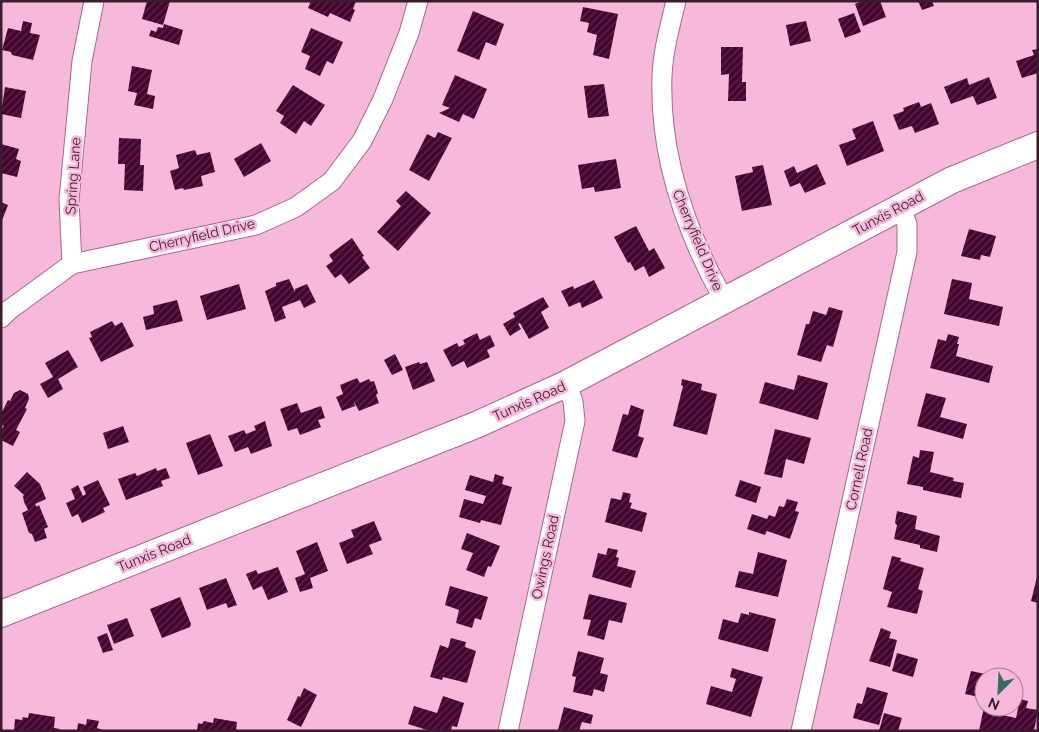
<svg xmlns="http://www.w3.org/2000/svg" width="1039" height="732" viewBox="0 0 1039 732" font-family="Raleway,sans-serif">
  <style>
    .building { fill: url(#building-hatch) }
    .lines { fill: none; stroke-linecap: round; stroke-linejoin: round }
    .street-casing { stroke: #ac658e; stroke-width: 21 }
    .secondary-casing { stroke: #ac658e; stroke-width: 28 }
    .street { stroke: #fff; stroke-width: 19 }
    .secondary { stroke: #fff; stroke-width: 26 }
    .labels { text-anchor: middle; stroke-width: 5; stroke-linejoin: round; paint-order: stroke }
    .street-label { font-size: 14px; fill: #3a1c2d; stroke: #f7b9db }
  </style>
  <defs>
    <pattern id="building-hatch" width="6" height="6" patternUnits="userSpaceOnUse" patternTransform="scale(1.25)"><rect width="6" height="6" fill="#440430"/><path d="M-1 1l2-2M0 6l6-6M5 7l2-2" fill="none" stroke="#5e294d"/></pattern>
  </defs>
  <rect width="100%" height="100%" fill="#f7b9db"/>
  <g class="building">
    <path d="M147,1H170L163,25L142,19Z"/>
    <path d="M311,1L330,2L356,1L353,9L355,10L350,22L330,13L328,17L308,8Z"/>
    <path d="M862,1H880L886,17L863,26L855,4Z"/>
    <path d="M918,1H932L934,6L922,10Z"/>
    <path d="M583,7L618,14L609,59L593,55L597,35L587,32L589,23L580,21Z"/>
    <path d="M473,11L504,24L496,46L486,42L479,60L457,51Z"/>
    <path d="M854,13L861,32L845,38L838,19Z"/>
    <path d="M23,21L32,23L30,33L40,35L33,60L12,55L11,52L2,50L8,28L21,31Z"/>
    <path d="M806,21L811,41L790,46L786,25Z"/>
    <path d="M164,24L183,30L179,45L149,36L151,30L156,32L158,27L163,28Z"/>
    <path d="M311,28L343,42L333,64L327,61L320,76L305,69L310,56L301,52Z"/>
    <path d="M721,47H743L742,82H746V101H728L729,74L721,75Z"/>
    <path d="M1038,49V73L1022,78L1016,61L1034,55L1032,50Z"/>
    <path d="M132,66L152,70L147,94L155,96L153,109L134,105L137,93L128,91Z"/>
    <path d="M455,75L487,89L474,119L463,114L459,122L439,113L450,108L442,105Z"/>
    <path d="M989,77L997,98L977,105L973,96L951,104L944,87L967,78L969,85Z"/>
    <path d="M604,84L609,116L588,118L584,86Z"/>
    <path d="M293,85L325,105L311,126L304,121L296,134L280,123L284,116L276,111Z"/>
    <path d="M5,87L26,91L21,118L1,114Z"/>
    <path d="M919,102L921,107L931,103L939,124L915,133L912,126L899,130L893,115L904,111L903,108Z"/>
    <path d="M873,121L884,151L847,166L839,145L856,139L852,129Z"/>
    <path d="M438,132L452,138L429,181L409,170L427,134L435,138Z"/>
    <path d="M119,138L141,139L140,165H144L143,191L124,190L125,164H118Z"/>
    <path d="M261,143L271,161L244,177L234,159Z"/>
    <path d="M1,144L19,149L16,159L21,161L17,177L1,173Z"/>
    <path d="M195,150L197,155L210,152L215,172L201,176L203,186L184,190L183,188L175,190L170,171L179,168L176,155Z"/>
    <path d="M616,159L621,188L595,192L594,187L582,189L578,165Z"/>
    <path d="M817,164L826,184L805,193L800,183L790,187L784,171L794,166L797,173Z"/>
    <path d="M763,165L772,205L742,211L735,176L753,172L752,167Z"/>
    <path d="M406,191L431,213L398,251L377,232L401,206L396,201Z"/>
    <path d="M1,202L8,205L1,223Z"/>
    <path d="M636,226L649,251L654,248L665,268L649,277L644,266L635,271L630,262L628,263L614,237Z"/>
    <path d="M969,229L996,236L990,257L981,255L980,260L961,256Z"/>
    <path d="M352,238L364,256L362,257L370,268L349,284L341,274L335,278L326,266L333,261L329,255Z"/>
    <path d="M289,279L295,292V289L307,284L316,302L304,308L300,300L282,307L286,318L275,322L265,291L276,286V283Z"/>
    <path d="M952,279L972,283L969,299L1003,307L999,326L944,314Z"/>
    <path d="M594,280L603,298L582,308L580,302L569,307L561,291L573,286L574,289Z"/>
    <path d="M239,284L246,309L207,320L200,296Z"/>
    <path d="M543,297L549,307L541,312L549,328L529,339L520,323L518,324L521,329L510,336L503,324L515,317L513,313Z"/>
    <path d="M177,300L183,321L146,330L143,317L154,314L153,306Z"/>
    <path d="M829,307L843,311L833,347L827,345L821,362L797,355L806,324H809L813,311L826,315Z"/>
    <path d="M112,321L115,326L122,322L134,346L101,362L89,338L92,337L90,332Z"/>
    <path d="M477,333L480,340L490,335L495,346L487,350L490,357L467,368L464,361L452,367L443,350L457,343L459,347L465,344L463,340Z"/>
    <path d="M948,334L959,337L957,344H959L956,356L993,366L989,383L930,368L938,339L946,341Z"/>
    <path d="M68,350L78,367L58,379L63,389L48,398L40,384L53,377L45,363Z"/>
    <path d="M395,354L403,370L392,375L384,360Z"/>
    <path d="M419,362L420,364L427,362L435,381L413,390L405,367Z"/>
    <path d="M798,375L828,383L818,420L759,403L765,382L794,390Z"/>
    <path d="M357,378L360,383L369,379L371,382L374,381L378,393L376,395L379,403L359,411L354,402L355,406L342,411L336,397L343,394L340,385Z"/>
    <path d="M682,379L702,384L701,390L717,394L707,435L673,426L683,386L681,385Z"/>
    <path d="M20,390L28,394L29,399L25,408L27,409L16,430L20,432L13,446L1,440V431L4,426L1,425V414L8,400L10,401L14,393Z"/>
    <path d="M926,393L946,398L940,417L967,424L963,439L917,426Z"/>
    <path d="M297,403L301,413L321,406L325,418L318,420L321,427L300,435L297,428L288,431L280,409Z"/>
    <path d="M631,405L644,410L638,436L644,438L637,458L612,451L623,414L628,415Z"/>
    <path d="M265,421L272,446L251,454L248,447L235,452L228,436L244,430L246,434L256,430L254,426Z"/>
    <path d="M123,426L129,442L108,449L103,433Z"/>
    <path d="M775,429L811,438L804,464L786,459L782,478L764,474Z"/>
    <path d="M210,434L223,466L198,475L186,443Z"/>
    <path d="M920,450L934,452L930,472L954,478L953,481L964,483L961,498L923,490V487L907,484L913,456L919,458Z"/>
    <path d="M156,468L157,471L166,468L170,478L161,481L163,486L126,500L118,479L135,473L137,476Z"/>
    <path d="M27,472L40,484L46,499L35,504L37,507L39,505L48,527L44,529L47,538L35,542L32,534L29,533L22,513L28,510L24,502L23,496L24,495L14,486Z"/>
    <path d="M495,474L504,477L502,484L512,487L501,525L481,520L480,523L459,517L464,499L483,504L486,496L465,490L470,475L493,482Z"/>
    <path d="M98,480L110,505L103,508L105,512L82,523L78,514L72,517L66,503L75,499L71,489L78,485L83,496L86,494L83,487Z"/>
    <path d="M740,480L761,487L756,503L735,496Z"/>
    <path d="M623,492L631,494L629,502L632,503L630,508L647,513L642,532L605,522L611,498L621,500Z"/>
    <path d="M787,499L798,502L795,511L799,512L790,539L767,531L765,535L747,529L752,514L767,519L769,515L775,517L779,506L784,507Z"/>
    <path d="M897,511L917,516L915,529L940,536L937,552L920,548V545L894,539L897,525L895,523Z"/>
    <path d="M374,521L382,540L369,545L373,554L347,564L339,543L354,537L351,530Z"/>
    <path d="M467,533L500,546L491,567L488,566L484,577L466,570L473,553L461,549Z"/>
    <path d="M317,542L328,571L310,578L313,588L300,592L295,578L305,574L296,551Z"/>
    <path d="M608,548L618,550L616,557L619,558L617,566L636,571L631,588L592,577L598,553L606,555Z"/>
    <path d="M758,552L787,560L778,597L735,587L739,571L753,574Z"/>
    <path d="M892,556L901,558L900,561L924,568L918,589L923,591L917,614L887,607L892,592L883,589Z"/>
    <path d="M278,567L288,592L268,600L262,586L253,590L246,574L256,570L258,574Z"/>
    <path d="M1037,577H1038V603L1031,601Z"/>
    <path d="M226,578L237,605L228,608L226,603L207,610L199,588Z"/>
    <path d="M450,586L488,597L481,620L475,618L472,628L456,623L459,610L445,605Z"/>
    <path d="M589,594L627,603L622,623L609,620L604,640L587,635L591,620L583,619Z"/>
    <path d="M180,597L191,624L190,627L162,638L150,609Z"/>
    <path d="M749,612L776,619L768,652L718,639L723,619L738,623L741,613L749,615Z"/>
    <path d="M127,618L134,636L114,644L107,625Z"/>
    <path d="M881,628L891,632L889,638L897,640L890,667L869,661Z"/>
    <path d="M107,633L113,650L103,653L97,637Z"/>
    <path d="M451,638L466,642L465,647L476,651L467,683L443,677L442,680L430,677L440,645L448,648Z"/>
    <path d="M578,651L604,658L600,673L608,675L604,692L594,689L592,696L573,692L576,677L572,676Z"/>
    <path d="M897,653L918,659L913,677L892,671Z"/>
    <path d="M732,668L763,677L751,717L706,704L711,686L732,692L736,679L730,677Z"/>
    <path d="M971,671L995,676L984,677V698L965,694Z"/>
    <path d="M867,687L888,693L879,725L853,718L857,703L862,704Z"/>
    <path d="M304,688L317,695L301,727L287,720L298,696L300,697Z"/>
    <path d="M443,696L464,703L457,727L452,726L451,731H430L408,724L414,706L437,713Z"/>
    <path d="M1020,699L1028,701L1026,708L1038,710L1034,731H979L984,707H998L997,714L1016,718Z"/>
    <path d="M564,707L593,715L591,724L582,722L579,731L558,730Z"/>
    <path d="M29,713L55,717L54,728L60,729L59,731H14L15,719L22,720L23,717L28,718Z"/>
    <path d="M884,713L902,718L898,731H879Z"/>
    <path d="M214,718L237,722L236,731H197L198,723L202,724L204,721L213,723Z"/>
    <path d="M87,719L99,721L97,728L106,731H77L78,723L86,725Z"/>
  </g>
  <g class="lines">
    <g class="street-casing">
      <g id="street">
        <path d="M676,1C670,26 663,51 662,76C659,156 686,232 724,300"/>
        <path d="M72,264L69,200L82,61L94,1"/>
        <path d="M1,318L9,310L72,264L256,225L296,207L332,181L362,141L383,99L409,33L418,1"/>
        <path d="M508,731L575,421L573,401L566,384"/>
        <path d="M801,731L907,252V224L900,207"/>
      </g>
    </g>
    <g class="secondary-casing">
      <path id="secondary" d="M1,614L476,425L566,384L952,180L1038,145"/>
    </g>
    <use href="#street" class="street"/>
    <use href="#secondary" class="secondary"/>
  </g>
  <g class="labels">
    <g class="street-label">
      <text transform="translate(73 176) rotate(-86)" y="5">Spring Lane</text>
      <text transform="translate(888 213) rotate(-28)" y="5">Tunxis Road</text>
      <text transform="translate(202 235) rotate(-13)" y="5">Cherryfield Drive</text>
      <text transform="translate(698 240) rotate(67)" y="5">Cherryfield Drive</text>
      <text transform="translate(529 401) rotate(-24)" y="5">Tunxis Road</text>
      <text transform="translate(859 469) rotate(-78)" y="5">Cornell Road</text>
      <text transform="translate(154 553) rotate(-22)" y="5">Tunxis Road</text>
      <text transform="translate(545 557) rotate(-78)" y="5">Owings Road</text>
    </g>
  </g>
  <rect width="1039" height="732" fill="none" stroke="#3a1c2d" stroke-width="5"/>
  <g transform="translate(999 692) rotate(204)"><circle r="24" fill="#f7b9db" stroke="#ab7a95"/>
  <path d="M0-4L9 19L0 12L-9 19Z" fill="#356f58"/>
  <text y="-8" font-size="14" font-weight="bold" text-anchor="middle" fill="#3a1c2d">N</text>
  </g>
</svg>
